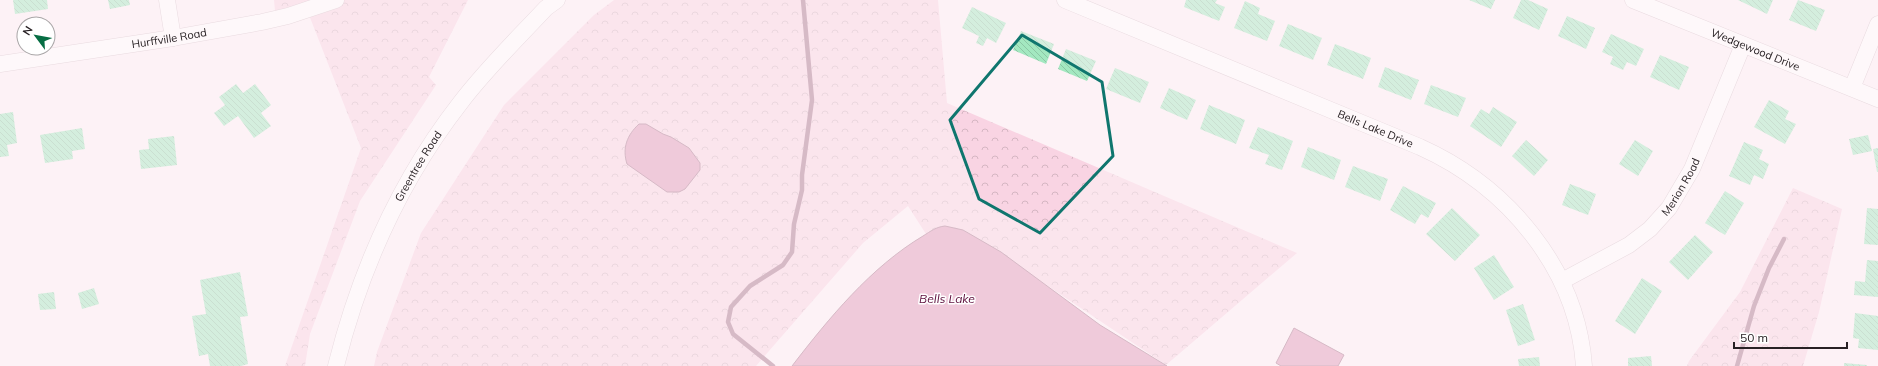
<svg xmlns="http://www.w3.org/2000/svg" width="1878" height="366" viewBox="0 0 1878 366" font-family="Mulish,sans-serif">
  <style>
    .forest { fill: url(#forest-crowns) }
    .water { fill: #dd99b8; stroke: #a7758c }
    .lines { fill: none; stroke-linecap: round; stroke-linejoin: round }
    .stream { stroke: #a7758c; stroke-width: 4.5 }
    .building { fill: url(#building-back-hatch) }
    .minor-casing { stroke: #d1bfc6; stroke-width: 17 }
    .minor { stroke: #fff; stroke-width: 16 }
    .marked { fill: none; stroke: #0f766e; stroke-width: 3; stroke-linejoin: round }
    .labels { text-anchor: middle; stroke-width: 3; stroke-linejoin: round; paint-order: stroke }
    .street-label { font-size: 11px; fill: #282124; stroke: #fff }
    .water-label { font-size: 12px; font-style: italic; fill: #5c0d3b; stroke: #fff }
  </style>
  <defs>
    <pattern id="forest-crowns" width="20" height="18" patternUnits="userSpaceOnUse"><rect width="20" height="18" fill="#f9d4e3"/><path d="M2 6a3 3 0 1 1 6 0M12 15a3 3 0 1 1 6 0" fill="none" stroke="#d5b6c3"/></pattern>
    <pattern id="building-back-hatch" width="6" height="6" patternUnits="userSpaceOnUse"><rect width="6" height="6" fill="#a3e8c0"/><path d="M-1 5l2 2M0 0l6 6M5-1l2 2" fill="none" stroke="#8cc7a5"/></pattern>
  </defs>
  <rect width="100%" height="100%" fill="#fdf2f6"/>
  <g class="forest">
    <path d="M274,0H468L429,77L436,85L360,201L310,334L305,366H285L361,148L309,15L276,21Z"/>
    <path d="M614,0H938L947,103L1297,253L1166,365L964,230L926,234L908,206L863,243L756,366H374L377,352L421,233L504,105L594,15Z"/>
    <path d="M1793,188L1842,209L1819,312L1803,366H1687L1689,361L1740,292Z"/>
  </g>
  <g class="water">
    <path d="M639,124H646L663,134L671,137L689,148L700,163V170L685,189L679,192H667L627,164C622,148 627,135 639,124Z"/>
    <path d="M945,226L963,230L1001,252L1100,325L1167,366H792C829,318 871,267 923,236C931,231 936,227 945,226Z"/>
    <path d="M1294,328L1344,355L1338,366H1281L1276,363Z"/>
  </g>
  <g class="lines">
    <g class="stream">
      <path d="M773,366L733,334L728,322L731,307L750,286L783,265L792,252L794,224L802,190V175L812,100L803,0"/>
      <path d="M1737,366L1754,306L1769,268L1784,239"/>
    </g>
  </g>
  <g class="building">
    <path d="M13,0H47L48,9L15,14Z"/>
    <path d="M108,0H129L130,5L110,9Z"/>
    <path d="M1186,0H1217L1215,3L1225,7L1219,21L1184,7Z"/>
    <path d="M1469,0H1495L1491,9Z"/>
    <path d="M1521,0H1528L1548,9L1539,30L1513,18Z"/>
    <path d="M1738,0H1773L1767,14Z"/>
    <path d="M1798,0L1825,10L1816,31L1789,20Z"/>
    <path d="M1245,1L1260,8L1258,14L1275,21L1267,41L1234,28Z"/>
    <path d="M972,7L1006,23L996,43L987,38L983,46L976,43L979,36L962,28Z"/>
    <path d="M1567,16L1595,28L1586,49L1558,36Z"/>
    <path d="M1288,24L1322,38L1313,60L1279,46Z"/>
    <path d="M1021,31L1054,44L1046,64L1013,50Z"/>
    <path d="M1611,34L1644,49L1636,66L1627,62L1623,70L1610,64L1613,57L1602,52Z"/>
    <path d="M1335,44L1371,58L1363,79L1327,65Z"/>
    <path d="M1066,49L1096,61L1087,81L1058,69Z"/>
    <path d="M1660,55L1689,67L1679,90L1650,77Z"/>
    <path d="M1385,67L1419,80L1411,100L1378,87Z"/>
    <path d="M1115,68L1149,82L1140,103L1106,89Z"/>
    <path d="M236,84L243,93L255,84L271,105L261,113L271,126L254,138L238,116L224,126L214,113L225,105L219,97Z"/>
    <path d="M1431,85L1466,98L1458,117L1424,104Z"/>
    <path d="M1169,88L1196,100L1187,120L1160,108Z"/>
    <path d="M1769,100L1789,111L1785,119L1796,124L1785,144L1754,127Z"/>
    <path d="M1209,105L1245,120L1236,144L1200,129Z"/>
    <path d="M1493,107L1517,122L1501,147L1470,126L1481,109L1489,114Z"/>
    <path d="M13,112L17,143L7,145L9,156L0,157V114Z"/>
    <path d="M1258,127L1293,141L1282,170L1265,164L1269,155L1249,148Z"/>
    <path d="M82,128L85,149L72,151L73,159L45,163L40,135Z"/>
    <path d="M1868,135L1872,151L1853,155L1849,139Z"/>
    <path d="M174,136L177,165L141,169L139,150L149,149L148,139Z"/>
    <path d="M1526,140L1548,160L1534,176L1512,156Z"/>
    <path d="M1635,140L1653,151L1638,176L1619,164Z"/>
    <path d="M1744,142L1763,150L1759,159L1769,164L1763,179L1754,175L1750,185L1729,176Z"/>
    <path d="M1308,147L1341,160L1334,180L1301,167Z"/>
    <path d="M1878,148V172H1877L1873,149Z"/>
    <path d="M1353,166L1388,179L1380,201L1345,187Z"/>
    <path d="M1570,184L1596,194L1588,215L1562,205Z"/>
    <path d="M1403,186L1436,203L1428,218L1421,214L1415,224L1390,210Z"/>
    <path d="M1725,191L1744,203L1725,235L1705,223Z"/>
    <path d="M1452,208L1480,235L1455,261L1426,234Z"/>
    <path d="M1867,208L1878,209V245L1864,244Z"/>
    <path d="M1695,235L1713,252L1688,280L1669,262Z"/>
    <path d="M1494,255L1514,287L1494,300L1474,268Z"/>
    <path d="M1867,260L1878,261V297L1854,295L1855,281L1865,282Z"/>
    <path d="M240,272L248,316L240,317L248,364L241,366H210L208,354L199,356L192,316L206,314L200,280Z"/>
    <path d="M1642,278L1662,291L1635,334L1615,321Z"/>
    <path d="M94,288L99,304L82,309L78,293Z"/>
    <path d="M54,292L56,309L40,310L38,294Z"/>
    <path d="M1523,304L1535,340L1518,346L1506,310Z"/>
    <path d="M1855,313L1878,316V350L1858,348L1859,339L1853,338Z"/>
    <path d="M1651,356L1652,366H1628V358Z"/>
    <path d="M1539,357L1540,366H1519L1518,359Z"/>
    <path d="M1844,363L1867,365V366H1844Z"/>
  </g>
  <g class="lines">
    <g class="minor-casing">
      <g id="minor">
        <path d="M167,0L173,38"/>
        <path id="s1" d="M1065,0L1420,147C1507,186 1577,268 1584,366"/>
        <path id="s2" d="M1633,0L1878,99"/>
        <path id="s3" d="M0,64L173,38L262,22L288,16L336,0"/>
        <path d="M1852,88L1878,24"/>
        <path id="s4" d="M1562,281L1629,245L1650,229L1669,208L1692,169L1743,45"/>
        <path id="s5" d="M336,366C360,270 400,180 461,102C487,68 517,39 546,8L557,0"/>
      </g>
    </g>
    <use href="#minor" class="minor"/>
  </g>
  <path d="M0 0H1878V366H0ZM1022,35L1102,82L1113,156L1040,233L979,199L950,120Z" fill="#fdf2f6" fill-opacity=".55" fill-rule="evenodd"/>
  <path class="marked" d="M1022,35L1102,82L1113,156L1040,233L979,199L950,120Z"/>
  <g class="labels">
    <g class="street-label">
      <text dy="4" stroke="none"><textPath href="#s3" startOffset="171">Hurffville Road</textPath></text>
      <text dy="4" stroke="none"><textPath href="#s2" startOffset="132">Wedgewood Drive</textPath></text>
      <text dy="4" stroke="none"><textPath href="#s1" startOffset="336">Bells Lake Drive</textPath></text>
      <text dy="4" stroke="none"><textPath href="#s5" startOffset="217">Greentree Road</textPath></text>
      <text dy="4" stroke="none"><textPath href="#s4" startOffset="155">Merion Road</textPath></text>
    </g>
    <g class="water-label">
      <text x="947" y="303">Bells Lake</text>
    </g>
  </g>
  <g transform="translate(36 36) rotate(302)"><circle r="19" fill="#ffffff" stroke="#a9a6a7"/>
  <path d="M0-3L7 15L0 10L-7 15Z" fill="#066d43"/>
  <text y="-6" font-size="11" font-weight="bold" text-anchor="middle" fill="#282124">N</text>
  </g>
  <path d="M1734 342v6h113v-6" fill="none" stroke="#282124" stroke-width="2"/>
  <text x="1740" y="342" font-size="12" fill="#282124" stroke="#ffffff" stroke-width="3" paint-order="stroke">50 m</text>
</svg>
